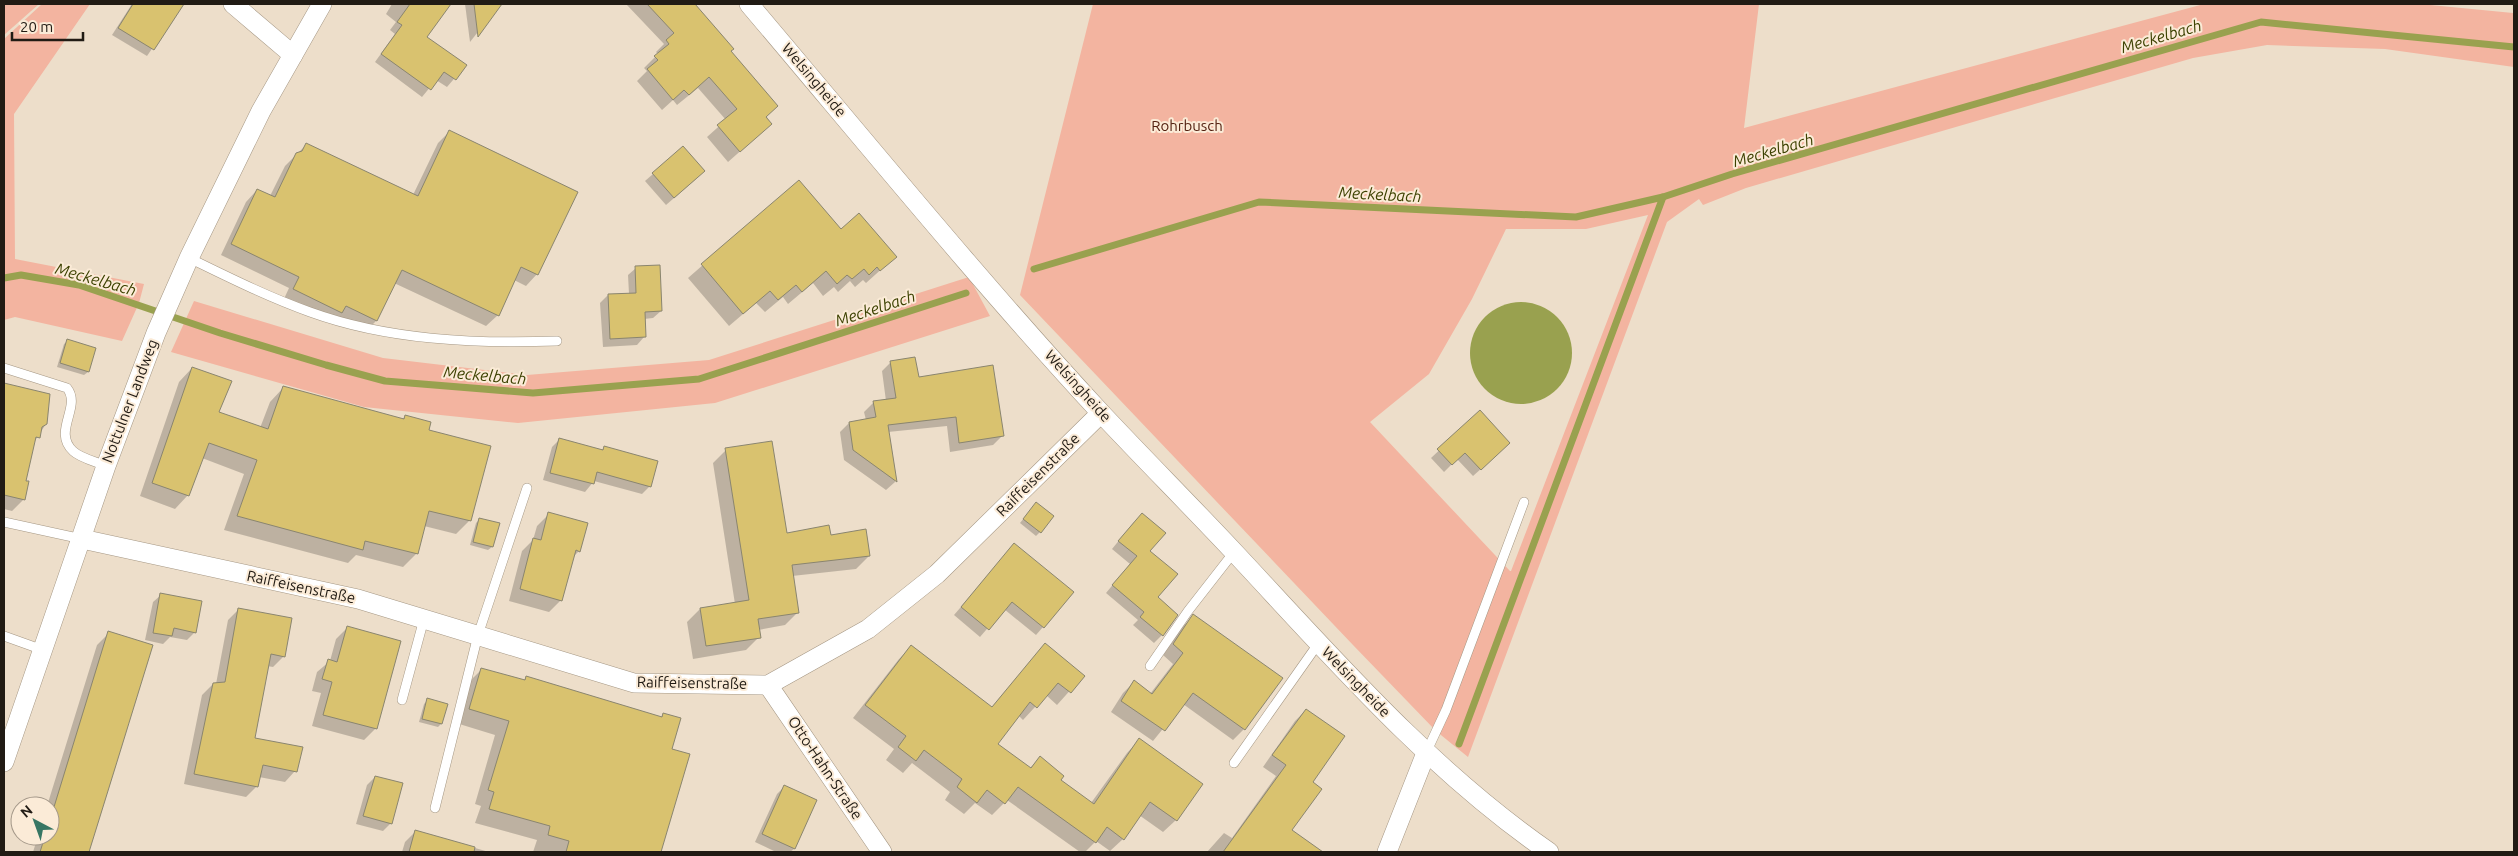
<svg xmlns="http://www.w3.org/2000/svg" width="2518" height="856" viewBox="0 0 2518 856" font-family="Ubuntu,sans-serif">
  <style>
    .green { fill: #f3b4a0; fill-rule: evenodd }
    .water { fill: #99a14f }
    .shadow { fill: #0003 }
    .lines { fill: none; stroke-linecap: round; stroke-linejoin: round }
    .stream { stroke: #99a14f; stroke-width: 7 }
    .building { fill: #d9c26f; stroke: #8a856f }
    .lane-casing { stroke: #a59784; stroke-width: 10 }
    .street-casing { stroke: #a59784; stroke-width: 20 }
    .lane { stroke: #fff; stroke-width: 9 }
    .street { stroke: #fff; stroke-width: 19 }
    .labels { text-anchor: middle; stroke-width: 4; stroke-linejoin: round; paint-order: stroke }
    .street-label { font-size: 15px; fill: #211b14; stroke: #fbebd7 }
    .park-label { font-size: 15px; fill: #511d0d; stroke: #fbebd7 }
    .water-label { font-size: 16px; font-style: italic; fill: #3c4100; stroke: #fbebd7 }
  </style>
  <rect width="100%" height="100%" fill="#eddeca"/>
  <g class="green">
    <path d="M4,4H39L4,35Z"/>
    <path d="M42,4H90L14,114L15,259L144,284L139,303L122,341L15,317L4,320V39Z"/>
    <path d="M1093,4H1759L1744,128L2204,4H2420L2513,13L2514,67L2385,49L2267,45L2193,58L1746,188L1703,205L1699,199L1667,222L1468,757L1436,731L1353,645L1020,295ZM1648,215L1511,571H1510L1370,422L1429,374L1472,299L1506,229H1586Z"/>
    <path d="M969,277L990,316L715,403L518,423L364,407L171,352L194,301L383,358L527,375L709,360Z"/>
  </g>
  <circle class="water" cx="1521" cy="353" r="51"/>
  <g class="shadow">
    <path d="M132,4H183L147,56L112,35Z"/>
    <path d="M392,4H449L425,37L465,66L447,87L436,80L422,97L375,62L395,34L390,30L396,22L386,14Z"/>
    <path d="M465,4H491L496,9L470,42Z"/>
    <path d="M626,4H693L732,49L729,51L771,124L728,162L707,137L726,120L698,88L677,105L673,100L662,110L637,81L647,71L644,68L658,54L656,52L664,44Z"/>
    <path d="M450,131L537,274L526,286L514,280L498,315L486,326L394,283L376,321L365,332L335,318L330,323L283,301L289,288L221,255L246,202L257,190L270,196L285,166L306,145L413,195L438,143Z"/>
    <path d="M653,174L696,179L666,205L645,181Z"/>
    <path d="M798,182L841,231L895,257L866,283L863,280L855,287L850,281L838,292L834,287L823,296L813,283L788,304L783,297L765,312L756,303L729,326L688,278Z"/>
    <path d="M636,268L661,311L653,318L644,319V337L637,345L603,347L600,303L608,295L629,294L628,275Z"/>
    <path d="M68,341L88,372L84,375L57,367L64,344Z"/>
    <path d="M891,362L1002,436L993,445L950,452L947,426L888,432L895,482L886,490L844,460L840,432L849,423L866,420L864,412L874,402L886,401L882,371Z"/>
    <path d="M192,368L218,412L260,428L270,402L283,388L402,419L405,417L428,431L489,447L469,521L456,534L424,526L416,554L403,567L356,555L348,563L224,530L244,474L202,458L188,495L175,509L140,496L179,382Z"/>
    <path d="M4,384L49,395L46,424L34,442L24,482V499L12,511L4,509Z"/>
    <path d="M1480,412L1501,451L1473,476L1457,459L1444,472L1431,458Z"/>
    <path d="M560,439L601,451L604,448L650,486L642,494L594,481L585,492L543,480L552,447Z"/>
    <path d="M726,450L786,535L830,536L869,556L856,569L792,576L798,612L785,625L758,630L759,637L746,650L693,659L687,622L700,609L735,604L713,463Z"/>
    <path d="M1032,508L1040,532L1036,536L1020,523Z"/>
    <path d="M549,514L579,551L572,558L561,600L549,612L509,601L522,551L533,540L537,526Z"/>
    <path d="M480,519L492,547L488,550L470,545L476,523Z"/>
    <path d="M1134,522L1148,551L1156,598L1162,635L1154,643L1133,625L1138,620L1106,593L1130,564L1112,549Z"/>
    <path d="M1014,545L1043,627L1036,635L1004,609L980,637L954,615Z"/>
    <path d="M161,595L195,632L187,640L170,637L163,644L145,640L153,602Z"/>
    <path d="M239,609L284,656L273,667L267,666L253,739L295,771L285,782L259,777L257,786L246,797L184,784L202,695L213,684H216L228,620Z"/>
    <path d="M1194,616L1244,729L1233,740L1183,704L1153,741L1111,712L1123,693L1134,682L1150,694L1173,664L1163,655L1183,626Z"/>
    <path d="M347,628L376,728L364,740L312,726L321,693L312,691L317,672L330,661L336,639Z"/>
    <path d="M109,633L151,646L87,852H33L38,836H50V806H47L97,645Z"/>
    <path d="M1045,645L1083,676L1057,705L1046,695L1023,720L1018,715L996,744L1029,769L1040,758L1059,780L1091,803L1127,753L1139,740L1176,820L1163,832L1139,815L1123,839L1110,851L1096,841L1085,852H1080L1007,800L992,815L975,803L964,814L945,800L950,792L912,763L903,773L886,760L894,749L853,718L899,659L911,647L991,708Z"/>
    <path d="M482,669L523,681L526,678L660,718L664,714L670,750L688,755L660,852H533L537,840L475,823L481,806L475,804L495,735L456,723L467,684Z"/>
    <path d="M428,700L446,705L441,724L438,727L419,722L424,704Z"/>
    <path d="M1306,710L1311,782L1290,830L1321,852H1207L1224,833L1232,838L1276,776L1263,767L1295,721Z"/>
    <path d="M375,777L391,823L383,831L356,824L367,785Z"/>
    <path d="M785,786L816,801L794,849L790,852H776L755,842L777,794Z"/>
    <path d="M416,831L489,852H402L405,842Z"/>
  </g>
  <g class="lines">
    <g class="stream">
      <path d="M1034,269L1259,202L1576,217L1663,197L1732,174L2261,22L2514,47"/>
      <path d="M4,278L21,275L79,285L220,333L326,365L385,381L533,393L699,379L966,293"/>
      <path d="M1459,744L1663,197"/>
    </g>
  </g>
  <g class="building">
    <path d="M133,4H184L154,50L118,28Z"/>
    <path d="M410,4H451L427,37L467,65L456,80L444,72L431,90L381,54L402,25L397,22Z"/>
    <path d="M474,4H502L478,37Z"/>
    <path d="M647,4H695L734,49L731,51L778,106L766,117L772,124L740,152L717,125L737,109L709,77L689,95L684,90L673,100L647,69L658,60L654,56L669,44L666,40L674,33Z"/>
    <path d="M449,130L578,192L538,275L521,267L499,316L402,270L377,321L346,306L342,313L293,289L299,277L231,244L257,189L275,197L296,153L302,151L306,143L418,196Z"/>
    <path d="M683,146L705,171L674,198L652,173Z"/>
    <path d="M799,180L841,229L859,213L897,257L880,271L877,267L869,275L864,269L852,279L847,275L837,284L826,271L802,292L796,285L778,300L770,291L743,314L701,264Z"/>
    <path d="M660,265L662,311L645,312L646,337L610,339L608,294L636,293L635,266Z"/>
    <path d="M67,339L96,348L89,372L60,363Z"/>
    <path d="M915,357L919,377L993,365L1004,436L959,443L956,417L888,425L897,482L853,450L849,422L876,417L873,401L896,398L890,361Z"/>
    <path d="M192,367L232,381L219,412L268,429L283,386L404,419L405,415L431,422L429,430L491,446L471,521L429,511L418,554L365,541L363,550L237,516L257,460L209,443L189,496L152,483Z"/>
    <path d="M4,383L50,394L47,424L42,427L40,438L36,437L26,481H29L25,500L4,495Z"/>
    <path d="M1480,410L1510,443L1481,470L1465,453L1452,465L1437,449Z"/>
    <path d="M559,438L603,450L604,446L658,461L651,487L597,472L594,484L550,473Z"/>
    <path d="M772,441L787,533L829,525L831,535L866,529L870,556L792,565L799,613L758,619L761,638L706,646L700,608L749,600L725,448Z"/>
    <path d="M1036,502L1054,516L1041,533L1023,519Z"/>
    <path d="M548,512L588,523L580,552L576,550L562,601L520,589L533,538L541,540Z"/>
    <path d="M1142,513L1166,533L1150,551L1178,574L1158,597L1178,615L1163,636L1140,617L1144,612L1112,585L1137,556L1118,541Z"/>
    <path d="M479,518L500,523L493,547L473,542Z"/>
    <path d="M1014,543L1074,592L1044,628L1012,602L989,630L961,607Z"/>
    <path d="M160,593L202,601L196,633L174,628L172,636L153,633Z"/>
    <path d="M238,608L292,618L285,657L271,654L255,738L303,747L297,772L263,765L258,787L194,774L213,683L225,682Z"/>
    <path d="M1193,614L1283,678L1245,730L1193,693L1165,731L1121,701L1134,680L1152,694L1183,653L1173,644Z"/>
    <path d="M347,626L401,641L377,729L323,715L332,682L322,679L328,659L337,662Z"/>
    <path d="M108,631L153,645L116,765L89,852H40L45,836H50V820Z"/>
    <path d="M1045,643L1085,676L1071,693L1058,683L1037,708L1030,702L998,744L1031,768L1040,756L1064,776L1061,780L1094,804L1139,738L1203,784L1177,821L1150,802L1124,840L1107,827L1096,843L1018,787L1005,804L987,790L977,803L957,787L962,779L924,750L916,761L898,747L906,736L865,705L911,645L992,707Z"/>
    <path d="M481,668L525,680L526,676L662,717L663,713L681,718L672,749L690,754L661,852H566L569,841L548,835L550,826L489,809L494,792L488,790L509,721L469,709Z"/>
    <path d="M427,698L448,704L442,724L422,719Z"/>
    <path d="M1306,709L1345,736L1313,782L1322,789L1292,830L1323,852H1223L1286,765L1272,755Z"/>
    <path d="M375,776L403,783L392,824L363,816Z"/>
    <path d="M784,785L817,800L795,849L762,834Z"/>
    <path d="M415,830L475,847L474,852H409Z"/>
  </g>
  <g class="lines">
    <g class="lane-casing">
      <g id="lane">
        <path d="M189,258C228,277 268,297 310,312C387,340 475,344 557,341"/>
        <path d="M4,368L67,388C82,407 52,431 73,451C80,458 97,462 106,466"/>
        <path d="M4,522L82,539"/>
        <path d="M4,636L43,650"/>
        <path d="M1150,666L1188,611L1234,552"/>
        <path d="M402,700L424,619"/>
        <path d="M1426,753L1446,710L1524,502"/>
        <path d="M1234,763L1318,644"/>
        <path d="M435,808L478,635L527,488"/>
      </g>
    </g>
    <g class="street-casing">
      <g id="street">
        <path d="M233,4L293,55"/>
        <path d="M749,4C865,141 979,281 1101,413C1145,460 1191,506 1235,553C1334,659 1429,769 1549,852"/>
        <path d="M82,539L358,599L634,683L768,685L868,629L937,574L1101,413"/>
        <path d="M768,685L882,852"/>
        <path d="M4,762L106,466L156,333L189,258L261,111L322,4"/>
        <path d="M1387,852L1426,753"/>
      </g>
    </g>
    <use href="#lane" class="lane"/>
    <use href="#street" class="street"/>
  </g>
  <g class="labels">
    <g class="street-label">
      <text transform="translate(814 80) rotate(50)" y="5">Welsingheide</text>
      <text transform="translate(1078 386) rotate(48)" y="5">Welsingheide</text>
      <text transform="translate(130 401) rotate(-69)" y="5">Nottulner Landweg</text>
      <text transform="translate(1038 475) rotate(-45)" y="5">Raiffeisenstraße</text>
      <text transform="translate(301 587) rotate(12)" y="5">Raiffeisenstraße</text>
      <text transform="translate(1356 682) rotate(46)" y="5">Welsingheide</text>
      <text transform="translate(692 683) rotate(1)" y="5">Raiffeisenstraße</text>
      <text transform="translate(825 768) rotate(56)" y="5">Otto-Hahn-Straße</text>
    </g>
    <g class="park-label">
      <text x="1187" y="131">Rohrbusch</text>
    </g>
    <g class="water-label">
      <text transform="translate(2161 36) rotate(-16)" y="6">Meckelbach</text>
      <text transform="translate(1773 150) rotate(-16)" y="6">Meckelbach</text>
      <text transform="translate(1380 194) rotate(3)" y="6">Meckelbach</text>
      <text transform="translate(96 279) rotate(16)" y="6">Meckelbach</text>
      <text transform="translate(875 308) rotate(-18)" y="6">Meckelbach</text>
      <text transform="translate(485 375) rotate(5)" y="6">Meckelbach</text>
    </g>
  </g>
  <rect width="2518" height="856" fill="none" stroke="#211b14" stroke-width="10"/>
  <g transform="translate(35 821) rotate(319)"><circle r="24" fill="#fbebd7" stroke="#a49889"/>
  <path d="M0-4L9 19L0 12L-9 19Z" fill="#377663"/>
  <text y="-8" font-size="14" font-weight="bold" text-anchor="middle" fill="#211b14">N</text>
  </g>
  <path d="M12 32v8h71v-8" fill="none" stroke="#211b14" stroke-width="2.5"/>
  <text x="20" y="32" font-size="15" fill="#211b14" stroke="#fbebd7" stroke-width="4" paint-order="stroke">20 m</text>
</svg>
